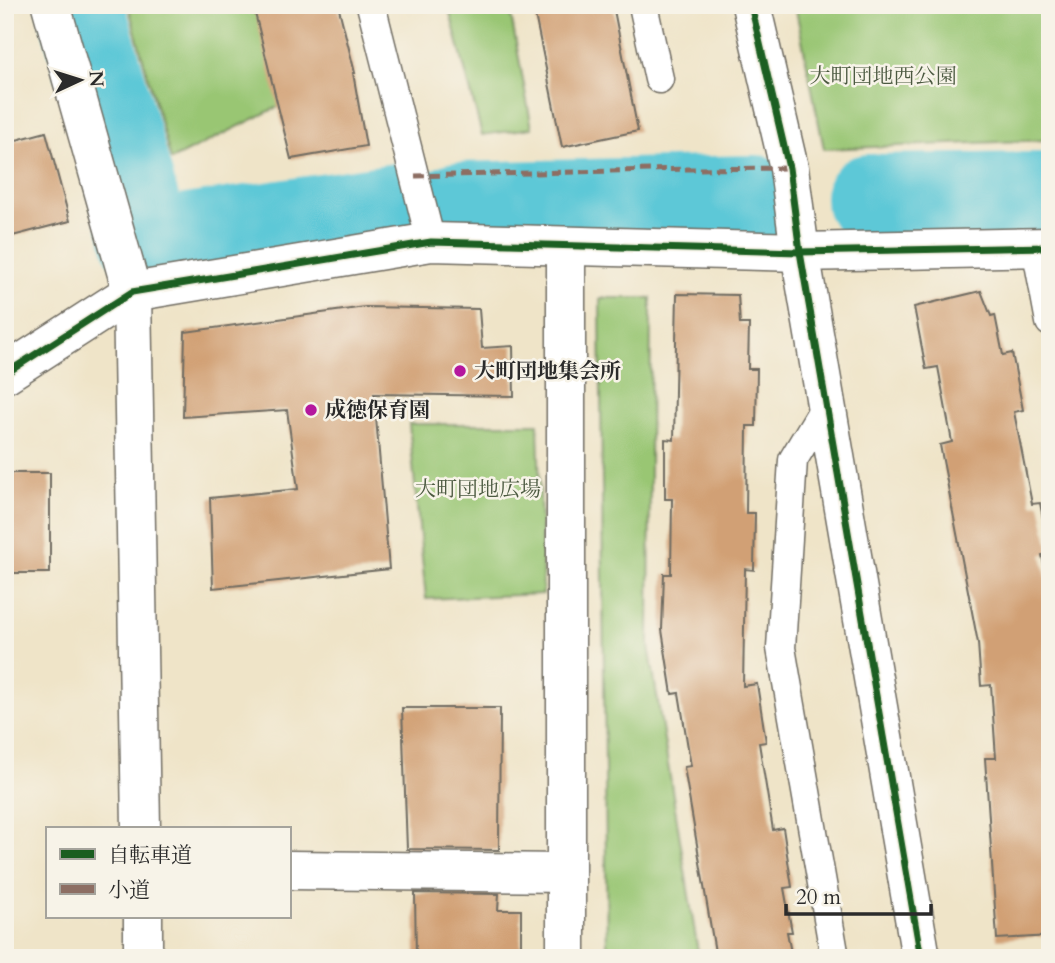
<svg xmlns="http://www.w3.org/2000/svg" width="1055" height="963" viewBox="0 0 1055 963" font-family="Cardo,'Noto Serif JP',serif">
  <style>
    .green { fill: #99c673; stroke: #62784f; stroke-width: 2 }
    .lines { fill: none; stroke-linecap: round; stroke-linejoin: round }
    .river { stroke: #5dc8d7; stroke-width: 88 }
    .building { fill: #d1a074 }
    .service-casing { stroke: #706c62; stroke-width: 31 }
    .minor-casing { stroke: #706c62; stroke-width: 41 }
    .tertiary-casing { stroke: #706c62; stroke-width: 41 }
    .service { stroke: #fff; stroke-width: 28 }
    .minor { stroke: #fff; stroke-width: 38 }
    .tertiary { stroke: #fff; stroke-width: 38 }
    .quiet { stroke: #8d6e63; stroke-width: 5; stroke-dasharray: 10 5; stroke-linecap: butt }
    .cycleway-casing { stroke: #f7f3e8; stroke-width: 11 }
    .cycleway { stroke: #1b5e20; stroke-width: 7 }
    .poi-dot { fill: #b5179e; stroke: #f7f3e8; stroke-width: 2.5 }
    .labels { text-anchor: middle; stroke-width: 5; stroke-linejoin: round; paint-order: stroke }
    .park-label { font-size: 21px; fill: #4c5a41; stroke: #f7f3e8 }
    .poi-label { font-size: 21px; font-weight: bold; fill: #2b2b2b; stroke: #f7f3e8; text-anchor: start }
  </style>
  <rect width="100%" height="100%" fill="#f7f3e8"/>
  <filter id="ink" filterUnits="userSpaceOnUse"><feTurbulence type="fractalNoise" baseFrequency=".0143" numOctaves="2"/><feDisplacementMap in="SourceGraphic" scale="14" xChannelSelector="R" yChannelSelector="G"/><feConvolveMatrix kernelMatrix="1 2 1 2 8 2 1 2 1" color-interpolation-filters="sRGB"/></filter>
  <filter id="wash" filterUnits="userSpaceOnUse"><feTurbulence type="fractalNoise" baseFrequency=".00686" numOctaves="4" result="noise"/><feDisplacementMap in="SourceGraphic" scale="28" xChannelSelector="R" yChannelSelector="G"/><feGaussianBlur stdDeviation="1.57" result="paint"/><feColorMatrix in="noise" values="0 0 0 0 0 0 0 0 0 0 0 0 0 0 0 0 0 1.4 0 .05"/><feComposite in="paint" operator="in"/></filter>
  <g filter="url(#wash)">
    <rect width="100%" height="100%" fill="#efe4c8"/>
    <g class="green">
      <path d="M128,5H315L340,76L171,160Z"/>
      <path d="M448,5H509L532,128L482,135Z"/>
      <path d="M795,5H1050V140L824,149Z"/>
      <path d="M600,298H651L649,646L699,958H607Z"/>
      <path d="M409,424H538L543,594L426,599Z"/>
    </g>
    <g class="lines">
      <g class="river">
        <path d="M80,5L147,244L397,207"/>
        <path d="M869,198L1050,196"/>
        <path d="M458,206L756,199"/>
      </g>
    </g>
    <g id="blocks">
      <g class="building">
        <path d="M253,5H338L355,73H353L366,146L291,159Z"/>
        <path d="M533,5H613L638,131L562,147Z"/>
        <path d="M46,132L70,221L5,238V143Z"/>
        <path d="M981,291L991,316L995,315L1003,355L1012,353L1023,410L1014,412L1032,504L1040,503L1050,554L1042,555L1050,596V936L997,939L985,758H996L991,685L981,686L978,643L940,445L952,442L938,367L926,369L914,307Z"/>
        <path d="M677,294L738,295L740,324H749L748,369H757L756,426H747L746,513H755L754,570L745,569L743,686L757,684L766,742L759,743L773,830L783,828L792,887L784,888L792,932H787L792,958H716L684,767L691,766L679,693L672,694L662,630L664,574H671L672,499H665V439L674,440Z"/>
        <path d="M365,307L479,309L482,348L513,346L514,396L374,394L389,569L213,588L210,498L298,489L287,410L183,417L185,332Z"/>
        <rect x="5" y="473" width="45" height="100"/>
        <path d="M402,708H500L499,850L407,849Z"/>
        <path d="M415,893L499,894L498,910H521V958H416Z"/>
      </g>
    </g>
  </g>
  <g filter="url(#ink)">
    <use href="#blocks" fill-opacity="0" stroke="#706c62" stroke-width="2"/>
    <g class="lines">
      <g class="service-casing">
        <g id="service">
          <path d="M371,5L431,242"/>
          <path d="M643,5L659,79"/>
          <path d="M1036,247L1050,322"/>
          <path d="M826,405L793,460L781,648L835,958"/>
        </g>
      </g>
      <g class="minor-casing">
        <g id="minor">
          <path d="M751,5L789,168L800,252L921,958"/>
          <path d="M132,292L141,828"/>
          <path d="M289,870L565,873"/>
          <path d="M143,916V958"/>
          <path d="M566,958V247"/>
        </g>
      </g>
      <g class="tertiary-casing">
        <g id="tertiary">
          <path d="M51,5L132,292"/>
          <path d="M5,374L132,292L431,242L800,252L1050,247"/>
        </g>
      </g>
      <use href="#service" class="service"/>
      <use href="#minor" class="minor"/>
      <use href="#tertiary" class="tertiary"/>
      <path class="quiet" d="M415,176L689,169L789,168"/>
      <g class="cycleway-casing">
        <g id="cycleway">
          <path d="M751,5L789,168L800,252L921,958"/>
          <path d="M5,374L132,292L431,242L800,252L1050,247"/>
        </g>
      </g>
      <use href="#cycleway" class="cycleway"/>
    </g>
  </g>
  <g class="poi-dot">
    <circle cx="460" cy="371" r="7"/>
    <circle cx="311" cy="410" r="7"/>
  </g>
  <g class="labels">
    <g class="park-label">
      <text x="883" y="83">大町団地西公園</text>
      <text x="478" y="496">大町団地広場</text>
    </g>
    <g class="poi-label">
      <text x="474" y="378">大町団地集会所</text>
      <text x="325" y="417">成徳保育園</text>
    </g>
  </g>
  <rect width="1055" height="963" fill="none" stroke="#f7f3e8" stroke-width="28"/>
  <rect x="46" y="827" width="245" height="91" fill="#f7f3e8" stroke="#a5a39c" stroke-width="2"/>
  <rect x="60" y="849" width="35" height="10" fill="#1b5e20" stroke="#a5a39c" stroke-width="2"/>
  <text x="108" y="862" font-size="21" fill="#2b2b2b">自転車道</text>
  <rect x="60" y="884" width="35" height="10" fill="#8d6e63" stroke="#a5a39c" stroke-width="2"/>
  <text x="108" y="897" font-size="21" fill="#2b2b2b">小道</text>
  <g transform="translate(80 80) rotate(86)" stroke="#f7f3e8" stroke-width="5" paint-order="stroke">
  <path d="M0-5L12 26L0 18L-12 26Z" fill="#2b2b2b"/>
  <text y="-10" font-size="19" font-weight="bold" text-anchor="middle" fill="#2b2b2b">N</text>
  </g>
  <path d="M786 904v10h145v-10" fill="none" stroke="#2b2b2b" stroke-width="3.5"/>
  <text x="796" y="904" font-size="21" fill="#2b2b2b" stroke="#f7f3e8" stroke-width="5" paint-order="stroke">20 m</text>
</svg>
